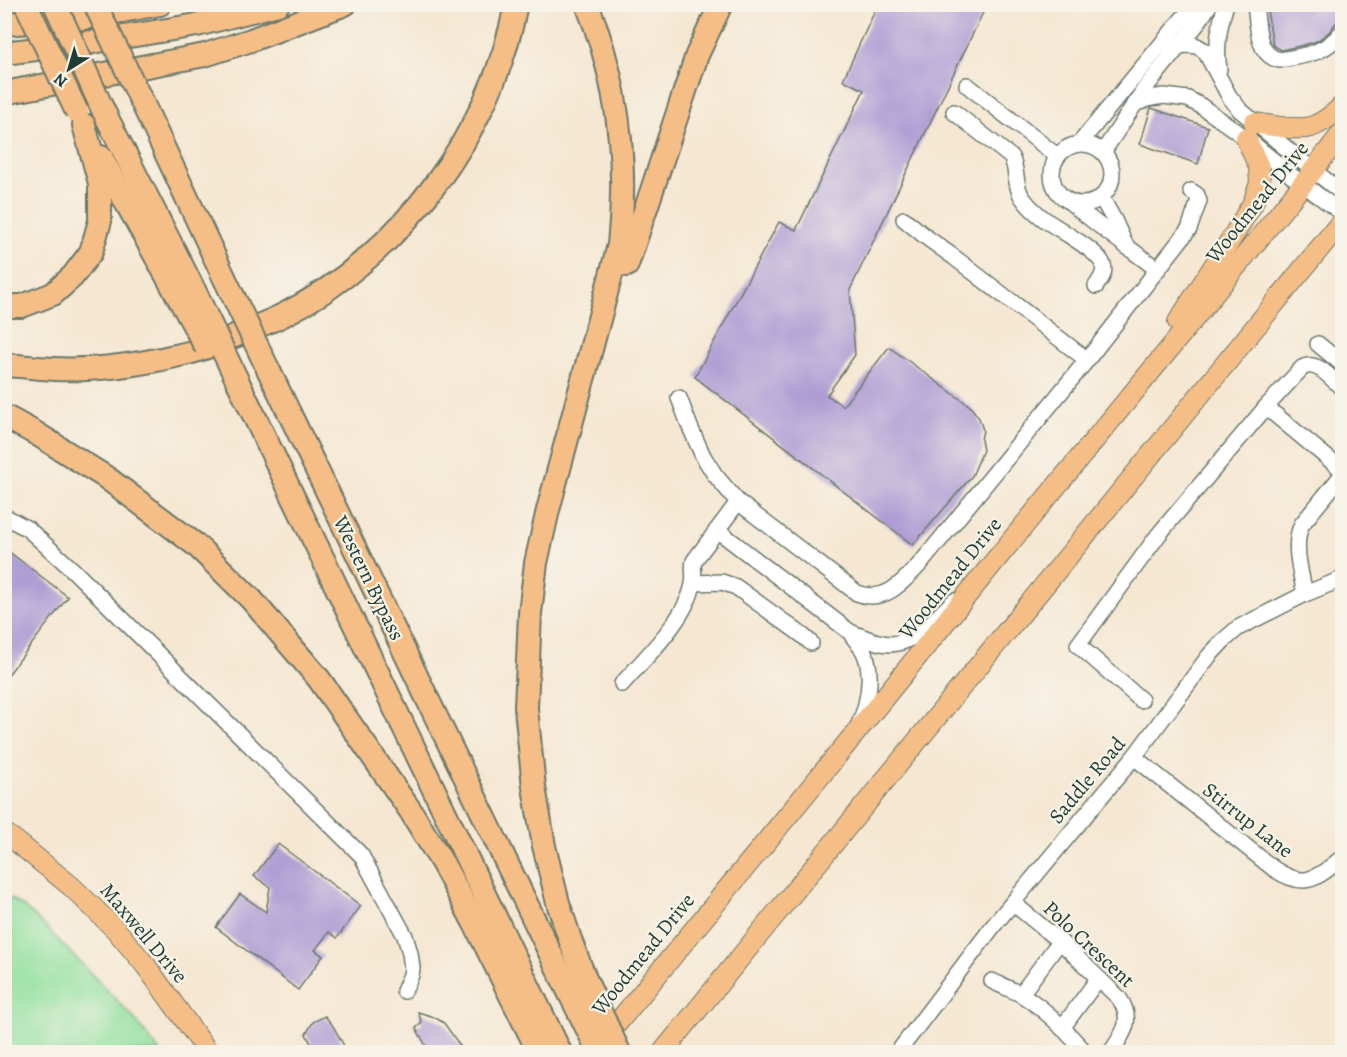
<svg xmlns="http://www.w3.org/2000/svg" width="1347" height="1057" viewBox="0 0 1347 1057" font-family="Alegreya,serif">
  <style>
    .green { fill: #91e09f; stroke: #588e6a; stroke-width: 1.5 }
    .building { fill: #af9ed4 }
    .lines { fill: none; stroke-linecap: round; stroke-linejoin: round }
    .minor-casing { stroke: #6a786b; stroke-width: 18 }
    .major-casing { stroke: #6a786b; stroke-width: 22 }
    .highway-casing { stroke: #6a786b; stroke-width: 26 }
    .minor { stroke: #fff; stroke-width: 15 }
    .major { stroke: #f6be87; stroke-width: 20 }
    .highway { stroke: #f6be87; stroke-width: 22 }
    .highway-bridge-casing { stroke: #6a786b; stroke-width: 26; stroke-linecap: butt }
    .highway-bridge { stroke: #f6be87; stroke-width: 22 }
    .labels { text-anchor: middle; stroke-width: 4.5; stroke-linejoin: round; paint-order: stroke }
    .street-label { font-size: 21px; fill: #1f3d34; stroke: #f7f3e8 }
  </style>
  <rect width="100%" height="100%" fill="#f7f3e8"/>
  <filter id="ink" filterUnits="userSpaceOnUse"><feTurbulence type="fractalNoise" baseFrequency=".0167" numOctaves="2"/><feDisplacementMap in="SourceGraphic" scale="12" xChannelSelector="R" yChannelSelector="G"/><feConvolveMatrix kernelMatrix="1 2 1 2 8 2 1 2 1" color-interpolation-filters="sRGB"/></filter>
  <filter id="wash" filterUnits="userSpaceOnUse"><feTurbulence type="fractalNoise" baseFrequency=".008" numOctaves="4" result="noise"/><feDisplacementMap in="SourceGraphic" scale="24" xChannelSelector="R" yChannelSelector="G"/><feGaussianBlur stdDeviation="1.35" result="paint"/><feColorMatrix in="noise" values="0 0 0 0 0 0 0 0 0 0 0 0 0 0 0 0 0 1.4 0 .05"/><feComposite in="paint" operator="in"/></filter>
  <g filter="url(#wash)">
    <rect width="100%" height="100%" fill="#f5e7d2"/>
    <path class="green" d="M5,895L24,907L44,925L132,1016L160,1052H5Z"/>
    <g id="blocks">
      <g class="building">
        <path d="M878,4H987L850,290L855,355L827,395L843,406L889,347L970,406L979,418L983,430L981,440L983,450L972,476L913,545L695,377L779,222L796,230L864,90L843,80Z"/>
        <path d="M1266,4H1342V15L1329,32L1317,41L1304,45L1281,50L1273,45Z"/>
        <path d="M1151,108L1208,127L1198,164L1140,144Z"/>
        <path d="M4,548L68,597L4,680Z"/>
        <path d="M278,844L361,906L337,938L329,932L315,950L323,956L298,990L216,927L240,894L266,912L270,887L254,876Z"/>
        <path d="M418,1012L434,1017L444,1023L465,1053H430L416,1028L422,1023Z"/>
        <path d="M325,1016L333,1026L348,1053H316L306,1034L313,1022Z"/>
      </g>
    </g>
  </g>
  <g filter="url(#ink)">
    <use href="#blocks" fill-opacity="0" stroke="#6a786b" stroke-width="1.5"/>
    <g class="lines">
      <g class="minor-casing">
        <g id="minor">
          <path d="M1255,4C1258,24 1256,56 1280,60C1307,55 1324,54 1342,32"/>
          <path d="M1160,47L1189,45L1197,46L1205,51L1229,96L1240,110L1298,158L1342,193"/>
          <path d="M1219,69C1215,47 1219,26 1226,4"/>
          <path d="M967,85L1057,156"/>
          <path d="M1134,104L1151,98L1164,96L1188,99L1201,106L1246,138L1292,176L1342,213"/>
          <path d="M954,112L1011,157C1018,169 1014,185 1022,197C1031,210 1047,222 1061,230C1072,238 1099,252 1103,265C1106,273 1100,280 1096,286"/>
          <path d="M1079,144L1183,18L1197,4"/>
          <circle cx="1082" cy="174" r="30"/>
          <path d="M1103,152L1146,87L1197,24L1210,4"/>
          <path d="M1101,197L1114,220L1125,244"/>
          <path d="M1070,202C1098,226 1128,247 1157,269"/>
          <path d="M904,219L926,237L955,258L1087,360"/>
          <path d="M1318,344L1342,364"/>
          <path d="M679,398L690,427L703,456L715,475L738,502L857,593C885,604 903,582 921,563L1087,360L1189,229L1199,201L1197,195L1191,191"/>
          <path d="M1266,407L1342,470"/>
          <path d="M4,516L28,529L74,571L361,855L405,936L410,953L412,968L411,975L404,991"/>
          <path d="M717,530L850,632C863,637 877,644 891,644C917,643 936,617 954,601"/>
          <path d="M694,583L722,582L736,587L802,635L811,643"/>
          <path d="M1305,594C1301,573 1292,544 1302,524L1342,475"/>
          <path d="M850,632C854,639 860,645 864,652C874,672 868,705 859,724"/>
          <path d="M622,684C644,659 687,618 693,584C695,576 692,568 694,561L738,502"/>
          <path d="M1141,700L1078,645L1159,534L1266,407L1302,368C1317,359 1331,379 1342,388"/>
          <path d="M1134,757L1274,869C1306,890 1316,878 1342,858"/>
          <path d="M1013,903L1064,945L1119,998C1134,1020 1124,1033 1111,1052"/>
          <path d="M992,981C1002,986 1013,990 1022,995C1047,1010 1066,1031 1085,1052"/>
          <path d="M1021,994L1060,941"/>
          <path d="M1062,1028L1098,979"/>
          <path d="M898,1052L994,925L1134,757L1209,656L1223,641L1238,628L1305,594L1342,579"/>
        </g>
      </g>
      <g class="major-casing">
        <g id="major">
          <path d="M1254,123C1270,125 1295,131 1311,127C1322,123 1334,114 1342,106"/>
          <path d="M1178,322L1235,233L1253,203L1260,183L1259,167L1246,138"/>
          <path d="M4,833L18,843L72,887L116,930L146,966L208,1052"/>
          <path d="M601,1043L853,736L989,568L1166,353L1299,189L1342,133"/>
          <path d="M663,1052L1342,221"/>
        </g>
      </g>
      <g class="highway-casing">
        <g id="highway">
          <path d="M4,24L84,18L160,4"/>
          <path d="M4,53L93,42L197,25L278,4"/>
          <path d="M4,93L205,55L251,40L345,4"/>
          <path d="M142,102L224,277"/>
          <path d="M103,110L194,290"/>
          <path d="M101,157L180,300"/>
          <path d="M627,265L697,55L721,4"/>
          <path d="M4,306H22L53,294L73,276L91,252L100,221V183L84,125"/>
          <path d="M4,365C21,366 38,368 54,369C95,371 136,365 175,356C198,352 223,341 244,332C257,326 272,321 285,314C400,256 493,131 516,4"/>
          <path d="M268,369L570,994"/>
          <path d="M237,380L560,1052"/>
          <path d="M4,416L37,434L107,478L196,545L251,599L319,679L410,810L443,864L474,922L539,1052"/>
          <path d="M586,981L572,945L558,903L544,846L534,787L526,708L530,613L536,563L548,510L619,245C628,162 618,81 587,4"/>
        </g>
      </g>
      <use href="#minor" class="minor"/>
      <use href="#major" class="major"/>
      <use href="#highway" class="highway"/>
      <g class="highway-bridge-casing">
        <g id="highway-bridge">
          <path d="M26,4L77,112"/>
          <path d="M55,4L103,110"/>
          <path d="M95,4L142,102"/>
          <path d="M224,277L268,369"/>
          <path d="M194,290L237,380"/>
          <path d="M180,300L206,347"/>
          <path d="M586,981L619,1052"/>
          <path d="M570,994L599,1052"/>
        </g>
      </g>
      <use href="#highway-bridge" class="highway-bridge"/>
    </g>
  </g>
  <g class="labels">
    <g class="street-label">
      <text transform="translate(1257 202) rotate(-51)" y="7">Woodmead Drive</text>
      <text transform="translate(369 578) rotate(64)" y="7">Western Bypass</text>
      <text transform="translate(950 578) rotate(-51)" y="7">Woodmead Drive</text>
      <text transform="translate(1087 780) rotate(-50)" y="7">Saddle Road</text>
      <text transform="translate(1248 820) rotate(38)" y="7">Stirrup Lane</text>
      <text transform="translate(144 933) rotate(50)" y="7">Maxwell Drive</text>
      <text transform="translate(1089 944) rotate(43)" y="7">Polo Crescent</text>
      <text transform="translate(643 954) rotate(-51)" y="7">Woodmead Drive</text>
    </g>
  </g>
  <rect width="1347" height="1057" fill="none" stroke="#f7f3e8" stroke-width="24"/>
  <g transform="translate(69 69) rotate(217)" stroke="#f7f3e8" stroke-width="4.5" paint-order="stroke">
  <path d="M0-4.5L10 22L0 15L-10 22Z" fill="#1f3d34"/>
  <text y="-9" font-size="16" font-weight="bold" text-anchor="middle" fill="#1f3d34">N</text>
  </g>
</svg>
